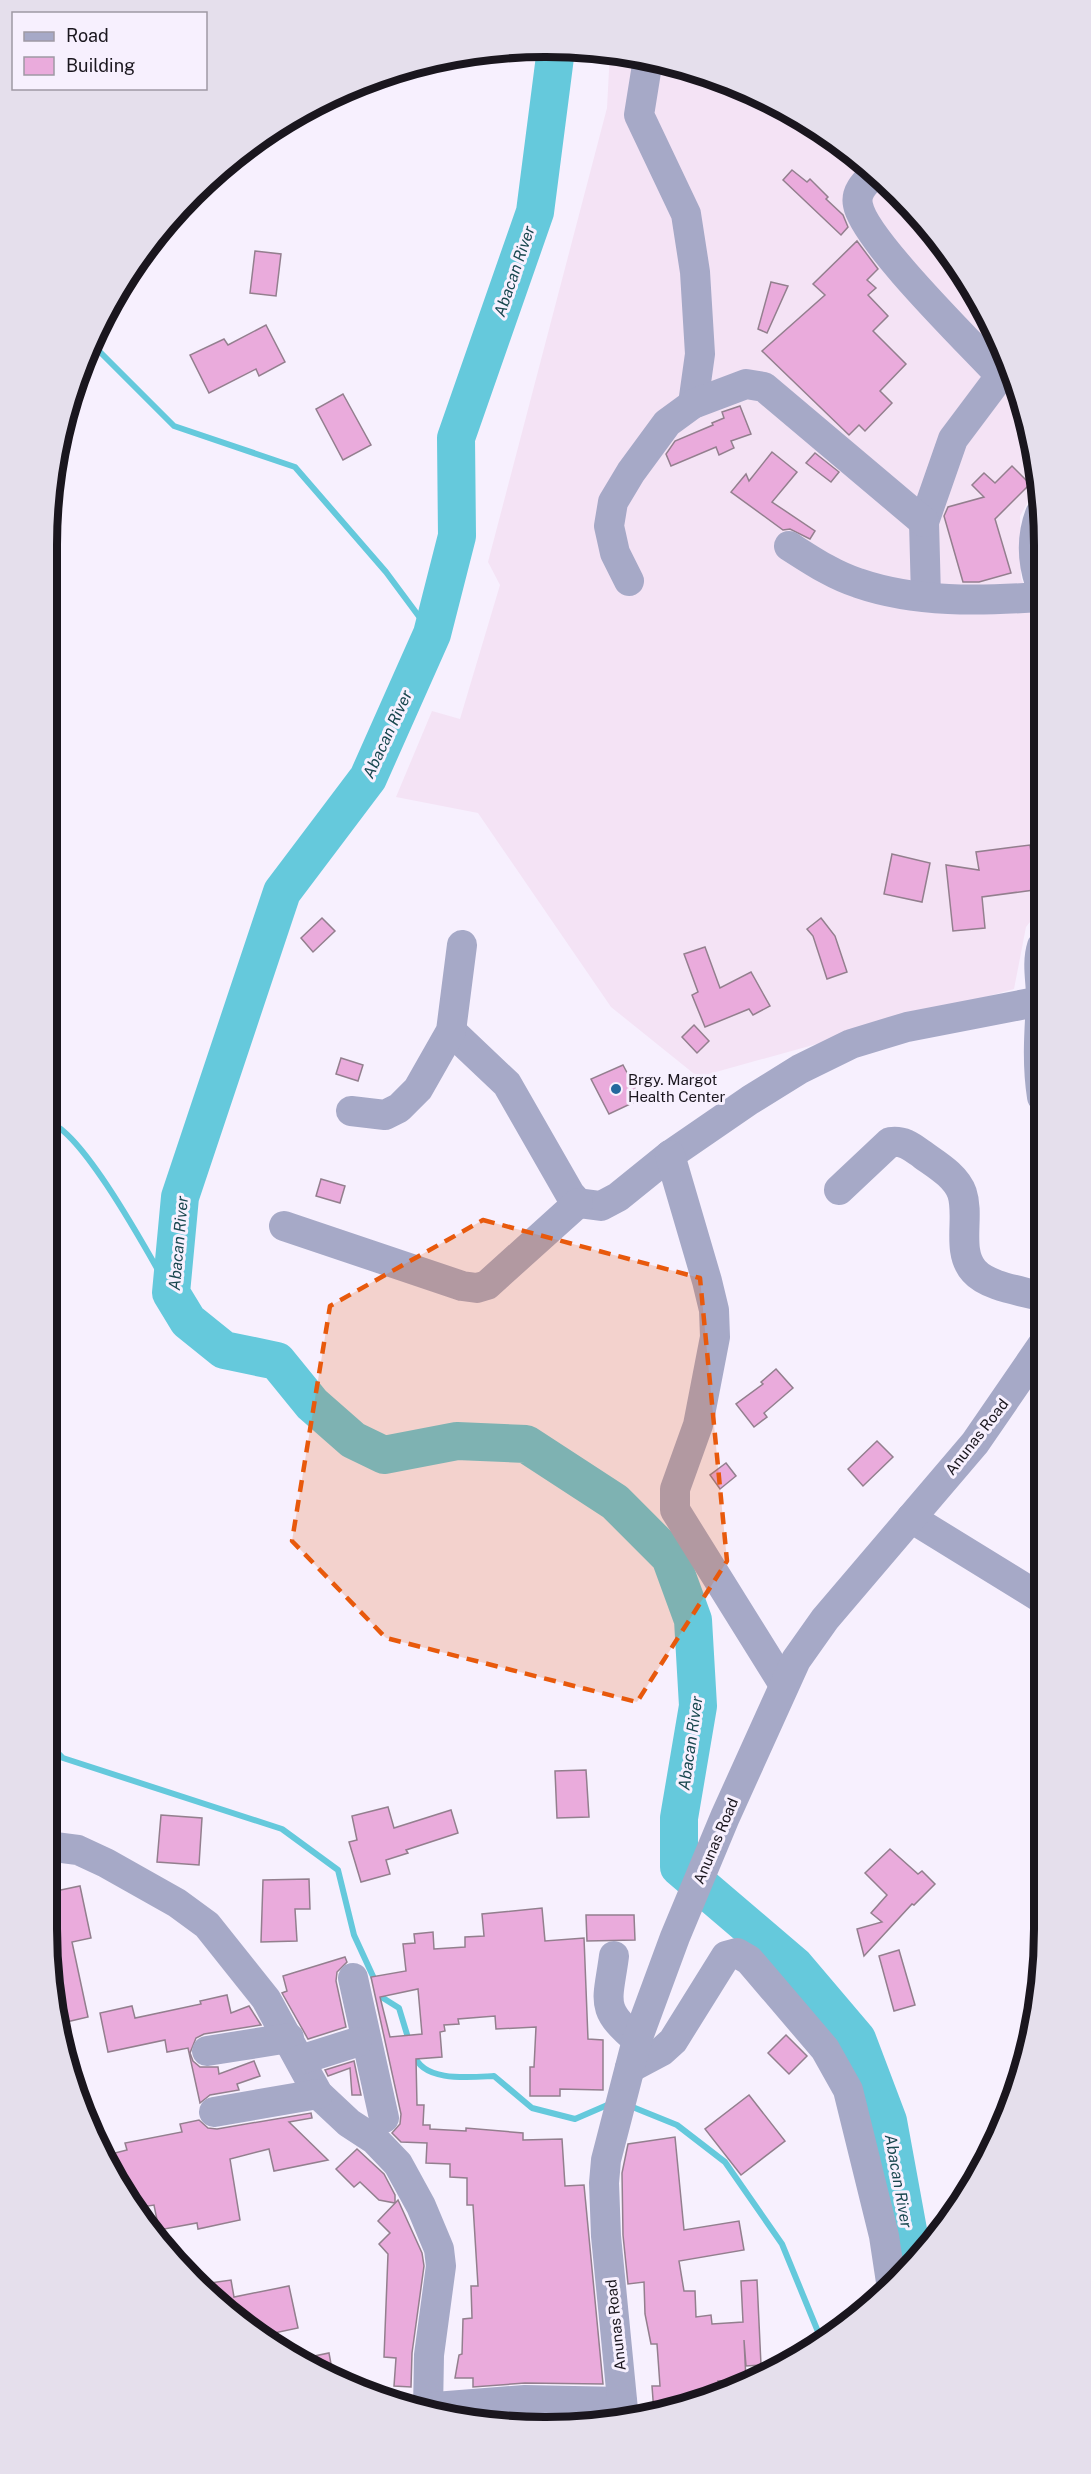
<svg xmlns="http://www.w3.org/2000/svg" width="1091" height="2474" viewBox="0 0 1091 2474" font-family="'Public Sans',sans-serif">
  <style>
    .industrial { fill: #f4e3f5 }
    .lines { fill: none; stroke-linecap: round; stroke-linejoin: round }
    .stream { stroke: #65c9dc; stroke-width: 6 }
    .river { stroke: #65c9dc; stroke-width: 38 }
    .building { fill: #eaabdc; stroke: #937f8e; stroke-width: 1.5; fill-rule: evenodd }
    .minor { stroke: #a6a9c7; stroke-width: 30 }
    .marked { fill: #e8590c; fill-opacity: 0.2; stroke: #e8590c; stroke-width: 4.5; stroke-dasharray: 12 8; stroke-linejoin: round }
    .poi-dot { fill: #24689d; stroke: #f7f0fe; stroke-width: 2 }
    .labels { text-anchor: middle; stroke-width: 6; stroke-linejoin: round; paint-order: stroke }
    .poi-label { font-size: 15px; fill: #1a161e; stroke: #f7f0fe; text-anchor: start }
    .street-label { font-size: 15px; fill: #1a161e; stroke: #f7f0fe }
    .water-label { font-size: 16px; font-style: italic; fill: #19474f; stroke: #f7f0fe }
    .rim { fill: none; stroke: #1a161e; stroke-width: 8 }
  </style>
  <rect width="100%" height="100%" fill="#f7f0fe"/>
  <path class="industrial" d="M610,51L706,73L849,149L941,241L1006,354L1040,480L1020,516L1021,578L1041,624V908L1026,927L1014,989L698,1077L611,1007L478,813L396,797L432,711L460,719L500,585L488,562L607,108Z"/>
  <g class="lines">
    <g class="stream">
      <path d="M92,344L174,426L295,467L386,572L432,634"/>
      <path d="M47,1122C81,1127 152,1260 171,1293"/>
      <path d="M47,1742L63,1758L282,1829L338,1870L354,1935L383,1998L399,2008L409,2041"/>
      <path d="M414,2054C422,2083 472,2077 494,2076L532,2108L575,2119L612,2103"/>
      <path d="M630,2106L677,2125L725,2162L782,2244L821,2339"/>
    </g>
    <path class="river" d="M556,49L535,212L456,438L457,536L432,634L368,778L282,892L180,1197L171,1293L188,1321L224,1350L277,1361L312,1404L353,1440L384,1455L457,1441L526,1444L615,1502L670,1557L693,1620L698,1706L679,1818V1867L795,1966L857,2039L888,2121L914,2263"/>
  </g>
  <g class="building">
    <path d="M792,170L807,182L810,179L828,197L826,199L843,215L848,227L841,235L783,180Z"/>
    <path d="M857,241L878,269L867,280L876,288L868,295L888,316L873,331L906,364L880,391L892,403L865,431L859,425L849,435L762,351L825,295L813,284Z"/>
    <path d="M255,251L281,254L276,296L250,293Z"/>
    <path d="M771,282L788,286L767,333L758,329Z"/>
    <path d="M266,325L285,362L259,376L256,369L209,393L190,355L224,339L228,345Z"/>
    <path d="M343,394L371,445L343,460L316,409Z"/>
    <path d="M740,406L751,434L731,441L734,448L719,455L716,447L671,466L666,454L675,441L713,425L712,423L724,418L722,412Z"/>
    <path d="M772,452L797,472L772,502L815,531L810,539L790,529L783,530L731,492L746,474L749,481Z"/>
    <path d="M815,453L839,472L831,482L806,463Z"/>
    <path d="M1012,466L1030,484L995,519L1011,573L979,582H963L944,516L948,507L984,497L972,485L984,473L995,483Z"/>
    <path d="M1030,845L1032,859L1041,854V889L982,897L985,928L953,931L946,865L979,870L976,852Z"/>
    <path d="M892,854L930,863L922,902L884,894Z"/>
    <path d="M322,918L335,931L313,952L301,938Z"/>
    <path d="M821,918L835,936L847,972L827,979L813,936L807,929Z"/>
    <path d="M705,947L720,988L751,972L770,1006L753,1015L749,1009L705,1027L692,995L698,992L684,954Z"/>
    <path d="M694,1025L709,1041L697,1053L682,1037Z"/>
    <path d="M341,1058L363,1065L358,1081L336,1074Z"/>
    <path d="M623,1065L641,1099L609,1114L591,1079Z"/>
    <path d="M321,1179L345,1186L340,1203L316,1196Z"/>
    <path d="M776,1369L793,1388L764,1413L767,1417L754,1427L736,1404L763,1384L761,1382Z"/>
    <path d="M877,1441L893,1457L863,1486L848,1469Z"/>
    <path d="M726,1463L736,1476L720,1489L710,1475Z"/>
    <path d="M586,1770L589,1817L557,1818L555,1771Z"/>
    <path d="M388,1807L394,1828L451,1810L458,1833L406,1850L408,1853L386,1860L390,1874L361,1882L349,1842L357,1840L352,1816Z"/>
    <path d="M161,1815L202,1818L199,1865L157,1862Z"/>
    <path d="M890,1849L918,1874L922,1871L935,1884L914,1905L912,1904L864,1956L857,1929L882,1922L871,1913L887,1895L865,1873Z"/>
    <path d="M309,1879L310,1909H295L297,1941L261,1942L263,1880Z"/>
    <path d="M80,1886L91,1938L72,1942L88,2017L62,2023L46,1929V1893Z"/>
    <path d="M542,1908L545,1941L584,1938L588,2039L603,2040V2090L560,2089V2096H530V2067H534L536,2027L496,2029L495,2016L458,2019L459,2024L444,2025L445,2031L440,2032L442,2057L416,2059L417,2105H424L423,2125H430V2129L466,2131V2128L523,2133V2140L562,2139L565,2186L584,2185L603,2384L525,2383L473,2387V2378H455L459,2355L462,2354L463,2319L472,2318L471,2286H478L473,2205H467V2178L450,2177V2164L426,2163L427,2143L401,2142L392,2133L400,2124L401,2114L371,1977L406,1971L403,1944L415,1943L414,1934L433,1932L434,1949L465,1947V1937L484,1936L482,1914ZM418,1989L422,2034L390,2037L380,1997Z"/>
    <path d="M586,1915H634L635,1940L587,1941Z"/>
    <path d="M899,1950L915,2005L894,2011L879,1956Z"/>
    <path d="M345,1957L347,1962L337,1972L336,1981L346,2027L308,2039L282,1993L287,1991L283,1976Z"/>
    <path d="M227,1995L231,2013L249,2006L261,2025L204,2034L196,2038L190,2053L193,2061L200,2067H218L219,2074L254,2061L260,2076L237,2084L239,2090L210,2095L200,2103L188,2048L167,2052L165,2040L108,2052L100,2013L132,2006L135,2018L201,2004L200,2001Z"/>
    <path d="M786,2035L807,2056L789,2074L768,2053Z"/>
    <path d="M354,2061L361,2095H352L350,2068L328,2076L325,2070Z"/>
    <path d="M749,2095L785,2141L741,2175L705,2129Z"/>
    <path d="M311,2113L312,2118L289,2122L328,2160L274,2171L269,2149L230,2159L240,2220L198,2229L197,2223L159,2230L154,2205L135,2208L121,2189L117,2172H111L107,2155L127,2150L125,2143L182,2132L180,2124L199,2120L208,2128L217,2129Z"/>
    <path d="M675,2137L684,2230L739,2221L744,2250L679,2261L684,2291H695L696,2317L711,2315L712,2324L743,2322L741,2281L757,2280L761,2365L746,2366L744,2340L746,2380L718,2381L721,2394L706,2401L654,2413L652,2386H660L657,2344H651L645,2314L644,2282L628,2284L623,2235L622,2173L628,2144Z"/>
    <path d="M357,2149L384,2174L395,2195V2203L379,2200L360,2182L354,2187L336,2169Z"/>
    <path d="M398,2200L422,2253L424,2266L412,2353L411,2387L394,2386L396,2358L384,2357L388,2254L379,2244L390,2233L378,2221Z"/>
    <path d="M231,2280L234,2297L289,2286L298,2328L265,2335L203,2284Z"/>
    <path d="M329,2353L333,2375L295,2360Z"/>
    <path d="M525,2417L607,2419V2423L497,2420Z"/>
  </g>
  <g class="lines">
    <g class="minor">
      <path d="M648,59L639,115L686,214L695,272L700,354L693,404"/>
      <path d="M874,174C865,183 855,192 858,205C864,239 968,341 996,371L998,379L953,439L924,522L926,597"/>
      <path d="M1040,514C1031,538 1032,560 1040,584"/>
      <path d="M789,546C811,560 833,575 858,583C916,603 980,601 1041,597"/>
      <path d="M629,581L615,553L609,526L613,502L631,472L667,423L693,404L746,384L764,387L924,522"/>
      <path d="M1042,946C1036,965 1042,984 1041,1003C1039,1035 1037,1065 1042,1097"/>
      <path d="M451,1031L507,1084L570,1194L578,1203L601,1206L618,1197L670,1155L750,1100L800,1069L851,1044L907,1027L1041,1001"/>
      <path d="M351,1111L385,1115L399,1108L418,1089L451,1031L462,945"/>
      <path d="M670,1155L707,1281L714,1310L715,1337L698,1425L675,1489V1510L784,1685"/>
      <path d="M839,1190L890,1142C904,1140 912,1147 923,1155C937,1165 956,1176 962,1193C970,1217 956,1251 974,1271C988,1287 1023,1291 1043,1297"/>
      <path d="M284,1226L462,1286L477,1288L487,1285L578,1203"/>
      <path d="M911,1518L1044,1600"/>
      <path d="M47,1846L78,1850L106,1863L177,1903L207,1925L266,1999L318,2094L349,2123L375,2140L398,2164L421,2206L439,2249L441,2266L429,2355L428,2410"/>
      <path d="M614,1956C608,2002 599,2008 637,2040"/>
      <path d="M353,1978L384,2118"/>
      <path d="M207,2051L289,2038"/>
      <path d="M300,2060L357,2042"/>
      <path d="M630,2068L662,2051L673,2041L726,1956L737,1953L749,1960L825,2049L848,2090L884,2236L891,2282"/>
      <path d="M214,2112L318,2094"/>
      <path d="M422,2408L525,2400L622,2402"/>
      <path d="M624,2420L606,2236L604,2183L606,2160L637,2040L675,1937L725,1817L796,1660L825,1619L975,1443L1043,1344"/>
    </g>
  </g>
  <path class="marked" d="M483,1220L700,1278L727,1561L637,1702L386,1638L292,1541L330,1306Z"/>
  <circle class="poi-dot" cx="616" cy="1089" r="6"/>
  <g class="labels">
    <g class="poi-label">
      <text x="628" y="1085">Brgy. Margot<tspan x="628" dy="17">Health Center</tspan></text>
    </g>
    <g class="street-label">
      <text transform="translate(977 1437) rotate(-52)" y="5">Anunas Road</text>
      <text transform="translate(716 1841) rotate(-67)" y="5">Anunas Road</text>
      <text transform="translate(616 2325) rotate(-96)" y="5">Anunas Road</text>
    </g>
    <g class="water-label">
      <text transform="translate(514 271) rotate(-71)" y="6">Abacan River</text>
      <text transform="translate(387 734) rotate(-65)" y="6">Abacan River</text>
      <text transform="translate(178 1243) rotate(-85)" y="6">Abacan River</text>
      <text transform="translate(690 1743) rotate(-82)" y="6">Abacan River</text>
      <text transform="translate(899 2181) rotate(80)" y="6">Abacan River</text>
    </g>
  </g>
  <path d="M0 0H1091V2474H0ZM545 57H546A488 488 0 0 1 1034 545V1929A488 488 0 0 1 546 2417H545A488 488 0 0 1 57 1929V545A488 488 0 0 1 545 57Z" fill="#e5dfec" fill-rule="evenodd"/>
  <path class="rim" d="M545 57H546A488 488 0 0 1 1034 545V1929A488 488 0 0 1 546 2417H545A488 488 0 0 1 57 1929V545A488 488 0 0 1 545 57Z"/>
  <rect x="12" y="12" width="195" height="78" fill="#f7f0fe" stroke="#9f99a4" stroke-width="1.5"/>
  <rect x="24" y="32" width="30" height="9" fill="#a6a9c7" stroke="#9f99a4" stroke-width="1.5"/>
  <text x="66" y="42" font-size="18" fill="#1a161e">Road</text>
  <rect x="24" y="57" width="30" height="18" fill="#eaabdc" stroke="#9f99a4" stroke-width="1.5"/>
  <text x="66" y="72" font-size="18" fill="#1a161e">Building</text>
</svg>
